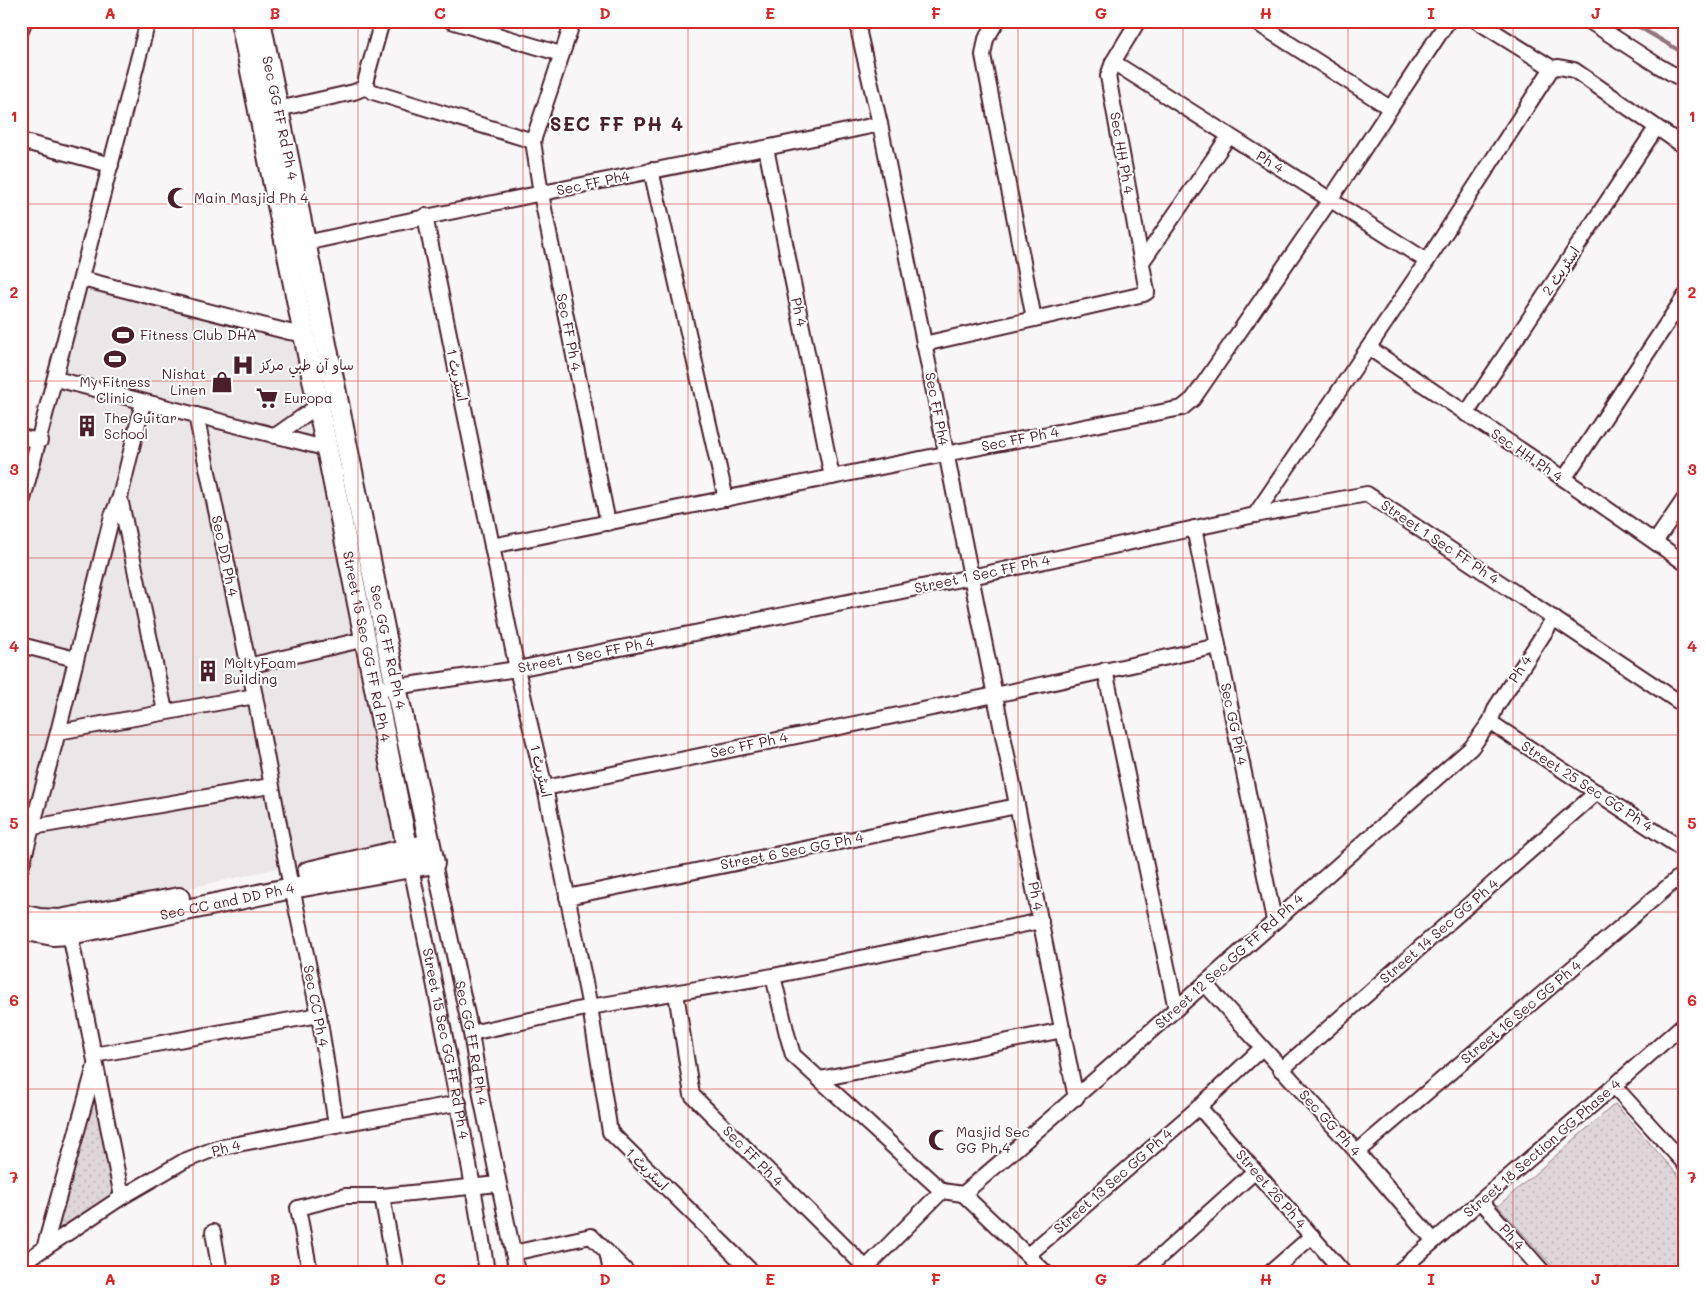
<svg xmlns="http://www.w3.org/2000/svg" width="1706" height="1293" viewBox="0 0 1706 1293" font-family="Mali,'Playpen Sans Arabic',sans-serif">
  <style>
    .built { fill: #ebe6e8 }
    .park { fill: url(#park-dots); stroke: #947a82 }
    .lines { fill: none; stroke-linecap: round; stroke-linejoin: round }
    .stream { stroke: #8f747b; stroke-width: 4 }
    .minor-casing { stroke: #4a1f2b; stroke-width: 18 }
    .secondary-casing { stroke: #4a1f2b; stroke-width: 24 }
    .minor { stroke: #fff; stroke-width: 14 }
    .secondary { stroke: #fff; stroke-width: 20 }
    .grid { fill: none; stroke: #d62828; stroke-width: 1; stroke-opacity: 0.55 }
    .labels { text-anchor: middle; stroke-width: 4; stroke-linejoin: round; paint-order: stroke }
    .street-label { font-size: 14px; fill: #4a1f2b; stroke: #fff }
    .poi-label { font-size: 14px; fill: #4a1f2b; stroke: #fff; text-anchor: start }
    .district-label { font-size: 19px; font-weight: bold; letter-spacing: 1px; fill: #4a1f2b; stroke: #fff }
    .neatline { fill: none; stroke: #d62828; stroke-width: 2 }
    .grid-label { font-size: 16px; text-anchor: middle; font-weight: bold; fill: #d62828 }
  </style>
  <defs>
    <pattern id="park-dots" width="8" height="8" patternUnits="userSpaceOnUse" patternTransform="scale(1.25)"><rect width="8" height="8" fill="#ded6d9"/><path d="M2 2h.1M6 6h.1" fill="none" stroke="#c0b7ba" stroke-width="1.8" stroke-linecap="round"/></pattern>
  </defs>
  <rect width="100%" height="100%" fill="#f8f6f7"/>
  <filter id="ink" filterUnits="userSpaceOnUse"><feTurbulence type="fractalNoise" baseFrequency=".02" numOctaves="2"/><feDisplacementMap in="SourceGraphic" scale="10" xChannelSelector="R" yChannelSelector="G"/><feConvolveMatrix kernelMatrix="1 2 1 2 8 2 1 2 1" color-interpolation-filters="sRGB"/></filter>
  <g filter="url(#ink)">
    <path class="built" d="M85,285L292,336L395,842L59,917L21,909V523Z"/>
    <g class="park">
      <path d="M95,1092L115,1193L57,1231Z"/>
      <path d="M1615,1104L1685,1183V1272H1557L1498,1206Z"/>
    </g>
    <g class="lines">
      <path class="stream" d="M1629,21L1685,54"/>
      <g class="minor-casing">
        <g id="minor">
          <path d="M451,21L561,54"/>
          <path d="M573,21L533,141L541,194L608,523"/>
          <path d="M860,21L859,33L880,124L1076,1098"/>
          <path d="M997,21L986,39L983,55L1034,319"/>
          <path d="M1254,21L1390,108"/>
          <path d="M1477,21L1552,68L1559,67L1574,70L1685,147"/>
          <path d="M1589,21L1657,65L1685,81"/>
          <path d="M21,31L24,21"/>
          <path d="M1113,62L1427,261"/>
          <path d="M366,87V79L382,21"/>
          <path d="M278,109L354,92L366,87L373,92L533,141"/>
          <path d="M21,141L111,165"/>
          <path d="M766,148L832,477"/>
          <path d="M651,170L726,499"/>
          <path d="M425,216L517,669L545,788L590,1007L610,1132L752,1272"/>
          <path d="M306,243C497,200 689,165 880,124"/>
          <path d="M1142,262L1229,136"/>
          <path d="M82,279L289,332L305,334"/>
          <path d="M924,344L1144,294L1147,292L1108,76L1113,62L1138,21"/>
          <path d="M1369,348L1564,479L1685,563"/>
          <path d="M56,379L328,449"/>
          <path d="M1466,414L1656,128"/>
          <path d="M196,415L255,696L289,877"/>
          <path d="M275,436L319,405"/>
          <path d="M21,437L40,441"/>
          <path d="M1564,479L1685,296"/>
          <path d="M120,498L165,711"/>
          <path d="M21,507L148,21"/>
          <path d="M1255,515L1427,261L1552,68"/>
          <path d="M1194,528L1274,920"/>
          <path d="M1655,542L1685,498"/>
          <path d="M492,546L945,454L1182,408L1193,399L1330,200L1448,21"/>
          <path d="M21,645L75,659"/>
          <path d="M248,666L366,639"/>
          <path d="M1105,670L1176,1009"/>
          <path d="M387,688L517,669L971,577L1255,515L1367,494L1685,706"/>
          <path d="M1490,722L1685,851"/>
          <path d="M58,732L255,696"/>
          <path d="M545,788L995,695L1218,646"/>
          <path d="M33,827L270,786"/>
          <path id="s1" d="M434,863L471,1033L482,1101L517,1272"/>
          <path id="s2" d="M411,867C438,1002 466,1136 487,1272"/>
          <path d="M21,868L58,732L112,516L120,497L143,402"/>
          <path d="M292,888L319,1015L336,1125"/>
          <path d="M567,897L1017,806"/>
          <path d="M70,934L122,1197"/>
          <path d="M773,976L787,1034L793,1055L942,1191"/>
          <path d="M1205,984L1357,1152L1434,1241"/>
          <path d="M676,993L692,1095L866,1268"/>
          <path d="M471,1033L590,1007L773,976L1041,921"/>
          <path d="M94,1055L319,1015"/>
          <path d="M1281,1070L1597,792"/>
          <path d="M820,1079L1063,1030"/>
          <path d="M1614,1086L1685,1164"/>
          <path d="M1199,1107L1343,1272"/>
          <path d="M1357,1152L1685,872"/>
          <path d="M963,1194C1135,1048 1302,896 1471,748L1490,722L1496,707L1554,618"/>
          <path d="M963,1194L1045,1272"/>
          <path d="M382,1196L396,1272"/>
          <path d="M1481,1201L1543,1272"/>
          <path d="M213,1232L220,1272"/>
          <path d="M44,1249L95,1066"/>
          <path d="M607,1252L611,1272"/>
          <path d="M513,1253L591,1236L627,1272"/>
          <path d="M1028,1255L1199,1107L1262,1048"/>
          <path d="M21,1264L122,1197L184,1161L217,1148L336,1125L459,1103"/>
          <path d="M310,1272L298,1208L345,1196H382L498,1184"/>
          <path d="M862,1272L942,1191L963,1194"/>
          <path d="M1143,1272L1254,1172"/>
          <path d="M1271,1272L1312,1236"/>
          <path d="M1398,1272L1614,1086L1685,1023"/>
        </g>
      </g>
      <g class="secondary-casing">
        <g id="secondary">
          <path id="s3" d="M241,21L411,867"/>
          <path d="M308,872L421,846"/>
          <path d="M21,915L39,919L59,920L179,898"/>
          <path id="s4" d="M21,929L53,935L70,934L292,888L434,863L396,687L260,21"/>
        </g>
      </g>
      <use href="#minor" class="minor"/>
      <use href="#secondary" class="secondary"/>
    </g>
  </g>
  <path class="grid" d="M193,21V1272M358,21V1272M523,21V1272M688,21V1272M853,21V1272M1018,21V1272M1183,21V1272M1348,21V1272M1513,21V1272M21,204H1685M21,381H1685M21,558H1685M21,735H1685M21,912H1685M21,1089H1685"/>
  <defs>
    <g id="mosque-bare" transform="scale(1.725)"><path d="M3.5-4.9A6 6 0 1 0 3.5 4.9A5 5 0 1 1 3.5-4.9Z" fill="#4a1f2b" stroke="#fff" stroke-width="2.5" paint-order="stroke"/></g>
    <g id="stadium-bare" transform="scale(1.725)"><path d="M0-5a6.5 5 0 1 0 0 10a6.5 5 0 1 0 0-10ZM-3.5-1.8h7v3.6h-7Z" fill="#4a1f2b" stroke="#fff" stroke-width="2.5" paint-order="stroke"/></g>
    <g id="hospital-bare" transform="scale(1.725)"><path d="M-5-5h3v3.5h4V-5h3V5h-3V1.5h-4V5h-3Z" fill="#4a1f2b" stroke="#fff" stroke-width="2.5" paint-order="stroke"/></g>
    <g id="shop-bare" transform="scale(1.725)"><path d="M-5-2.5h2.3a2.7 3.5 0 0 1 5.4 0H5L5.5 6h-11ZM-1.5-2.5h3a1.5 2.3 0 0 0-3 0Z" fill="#4a1f2b" stroke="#fff" stroke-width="2.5" paint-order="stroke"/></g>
    <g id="supermarket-bare" transform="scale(1.725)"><path d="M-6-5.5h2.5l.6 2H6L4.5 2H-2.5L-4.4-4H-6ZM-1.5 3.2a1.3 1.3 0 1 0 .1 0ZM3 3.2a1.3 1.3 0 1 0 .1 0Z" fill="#4a1f2b" stroke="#fff" stroke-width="2.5" paint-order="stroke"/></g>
    <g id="building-bare" transform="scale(1.725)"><path d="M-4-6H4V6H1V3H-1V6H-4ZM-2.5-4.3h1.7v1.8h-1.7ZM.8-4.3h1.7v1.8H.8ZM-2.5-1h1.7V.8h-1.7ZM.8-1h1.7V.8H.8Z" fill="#4a1f2b" stroke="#fff" stroke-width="2.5" paint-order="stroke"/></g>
  </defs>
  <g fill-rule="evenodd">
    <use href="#mosque-bare" x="178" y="198"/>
    <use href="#stadium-bare" x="123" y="335"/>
    <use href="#stadium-bare" x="115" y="359"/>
    <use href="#hospital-bare" x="243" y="365"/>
    <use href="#shop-bare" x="222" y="382"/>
    <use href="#supermarket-bare" x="267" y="398"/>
    <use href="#building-bare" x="87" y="426"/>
    <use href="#building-bare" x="208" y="671"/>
    <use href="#mosque-bare" x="939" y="1140"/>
  </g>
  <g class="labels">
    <g class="street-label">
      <text transform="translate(280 118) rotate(78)" y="5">Sec GG FF Rd Ph 4</text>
      <text transform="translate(1122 153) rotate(80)" y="5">Sec HH Ph 4</text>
      <text transform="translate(1270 162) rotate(32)" y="5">Ph 4</text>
      <text transform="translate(593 183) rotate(-12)" y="5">Sec FF Ph4</text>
      <text transform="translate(1561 271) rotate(-56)" y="5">اسٹریٹ 2</text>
      <text transform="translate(799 312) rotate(78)" y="5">Ph 4</text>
      <text transform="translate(569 332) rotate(79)" y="5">Sec FF Ph 4</text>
      <text transform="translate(457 375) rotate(78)" y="5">اسٹریٹ 1</text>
      <text transform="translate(937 409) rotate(79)" y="5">Sec FF Ph4</text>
      <text transform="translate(1020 439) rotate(-11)" y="5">Sec FF Ph 4</text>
      <text transform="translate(1527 455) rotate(34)" y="5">Sec HH Ph 4</text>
      <text transform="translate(1440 542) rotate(34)" y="5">Street 1 Sec FF Ph 4</text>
      <text transform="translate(225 556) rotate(78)" y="5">Sec DD Ph 4</text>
      <text transform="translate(982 574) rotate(-12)" y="5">Street 1 Sec FF Ph 4</text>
      <text dy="5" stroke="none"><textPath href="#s3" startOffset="638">Street 15 Sec GG FF Rd Ph 4</textPath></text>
      <text transform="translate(388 647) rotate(78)" y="5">Sec GG FF Rd Ph 4</text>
      <text transform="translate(586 655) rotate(-11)" y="5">Street 1 Sec FF Ph 4</text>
      <text transform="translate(1520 669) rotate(-57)" y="5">Ph 4</text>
      <text transform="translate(1234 724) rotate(78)" y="5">Sec GG Ph 4</text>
      <text transform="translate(749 745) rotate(-12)" y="5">Sec FF Ph 4</text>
      <text transform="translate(541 771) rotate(77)" y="5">اسٹریٹ 1</text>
      <text transform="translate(1587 786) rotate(33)" y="5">Street 25 Sec GG Ph 4</text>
      <text transform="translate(792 851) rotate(-11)" y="5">Street 6 Sec GG Ph 4</text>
      <text transform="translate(1036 896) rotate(79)" y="5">Ph 4</text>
      <text dy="5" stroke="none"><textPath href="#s4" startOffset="210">Sec CC and DD Ph 4</textPath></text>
      <text transform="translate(1439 931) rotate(-41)" y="5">Street 14 Sec GG Ph 4</text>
      <text transform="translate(1229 961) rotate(-42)" y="5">Street 12 Sec GG FF Rd Ph 4</text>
      <text transform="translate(316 1006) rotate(79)" y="5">Sec CC Ph 4</text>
      <text transform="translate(1521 1012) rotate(-40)" y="5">Street 16 Sec GG Ph 4</text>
      <text dy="5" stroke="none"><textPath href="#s2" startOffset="180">Street 15 Sec GG FF Rd Ph 4</textPath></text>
      <text dy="5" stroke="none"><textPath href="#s1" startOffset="184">Sec GG FF Rd Ph 4</textPath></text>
      <text transform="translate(1330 1123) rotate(48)" y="5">Sec GG Ph 4</text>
      <text transform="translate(226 1148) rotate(-14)" y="5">Ph 4</text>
      <text transform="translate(1542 1148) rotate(-41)" y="5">Street 18 Section GG Phase 4</text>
      <text transform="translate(753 1156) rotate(45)" y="5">Sec FF Ph 4</text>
      <text transform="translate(647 1169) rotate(45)" y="5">اسٹریٹ 1</text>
      <text transform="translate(1113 1181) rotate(-41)" y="5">Street 13 Sec GG Ph 4</text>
      <text transform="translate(1271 1189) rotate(49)" y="5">Street 26 Ph 4</text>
      <text transform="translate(1512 1237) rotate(48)" y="5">Ph 4</text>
    </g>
    <g class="poi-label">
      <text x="194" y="203">Main Masjid Ph 4</text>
      <text x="140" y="340">Fitness Club DHA</text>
      <text x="260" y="370">ساو آن طبي مرکز</text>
      <text x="206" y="379" text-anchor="end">Nishat<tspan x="206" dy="16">Linen</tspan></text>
      <text x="115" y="387" text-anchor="middle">My Fitness<tspan x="115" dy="16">Clinic</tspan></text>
      <text x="284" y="403">Europa</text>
      <text x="104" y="423">The Guitar<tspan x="104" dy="16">School</tspan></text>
      <text x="224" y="668">MoltyFoam<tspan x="224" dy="16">Building</tspan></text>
      <text x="956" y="1137">Masjid Sec<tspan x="956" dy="16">GG Ph 4</tspan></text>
    </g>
    <g class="district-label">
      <text x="617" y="131">SEC FF PH 4</text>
    </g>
  </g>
  <rect width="1706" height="1293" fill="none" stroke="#fff" stroke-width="55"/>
  <rect x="28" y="28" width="1650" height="1238" class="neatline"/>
  <g class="grid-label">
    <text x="110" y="19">A</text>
    <text x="275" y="19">B</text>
    <text x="440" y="19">C</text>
    <text x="605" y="19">D</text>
    <text x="770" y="19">E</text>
    <text x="936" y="19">F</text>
    <text x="1101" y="19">G</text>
    <text x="1266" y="19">H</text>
    <text x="1431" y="19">I</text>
    <text x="1596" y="19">J</text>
    <text x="14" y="122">1</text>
    <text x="1692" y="122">1</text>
    <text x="14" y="298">2</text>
    <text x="1692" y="298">2</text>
    <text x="14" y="475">3</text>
    <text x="1692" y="475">3</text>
    <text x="14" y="652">4</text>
    <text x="1692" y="652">4</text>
    <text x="14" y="829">5</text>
    <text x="1692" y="829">5</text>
    <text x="14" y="1006">6</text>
    <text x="1692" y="1006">6</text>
    <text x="14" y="1183">7</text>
    <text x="1692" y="1183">7</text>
    <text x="110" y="1285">A</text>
    <text x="275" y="1285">B</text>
    <text x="440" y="1285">C</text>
    <text x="605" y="1285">D</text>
    <text x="770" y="1285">E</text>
    <text x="936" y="1285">F</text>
    <text x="1101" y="1285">G</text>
    <text x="1266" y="1285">H</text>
    <text x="1431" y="1285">I</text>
    <text x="1596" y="1285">J</text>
  </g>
</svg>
